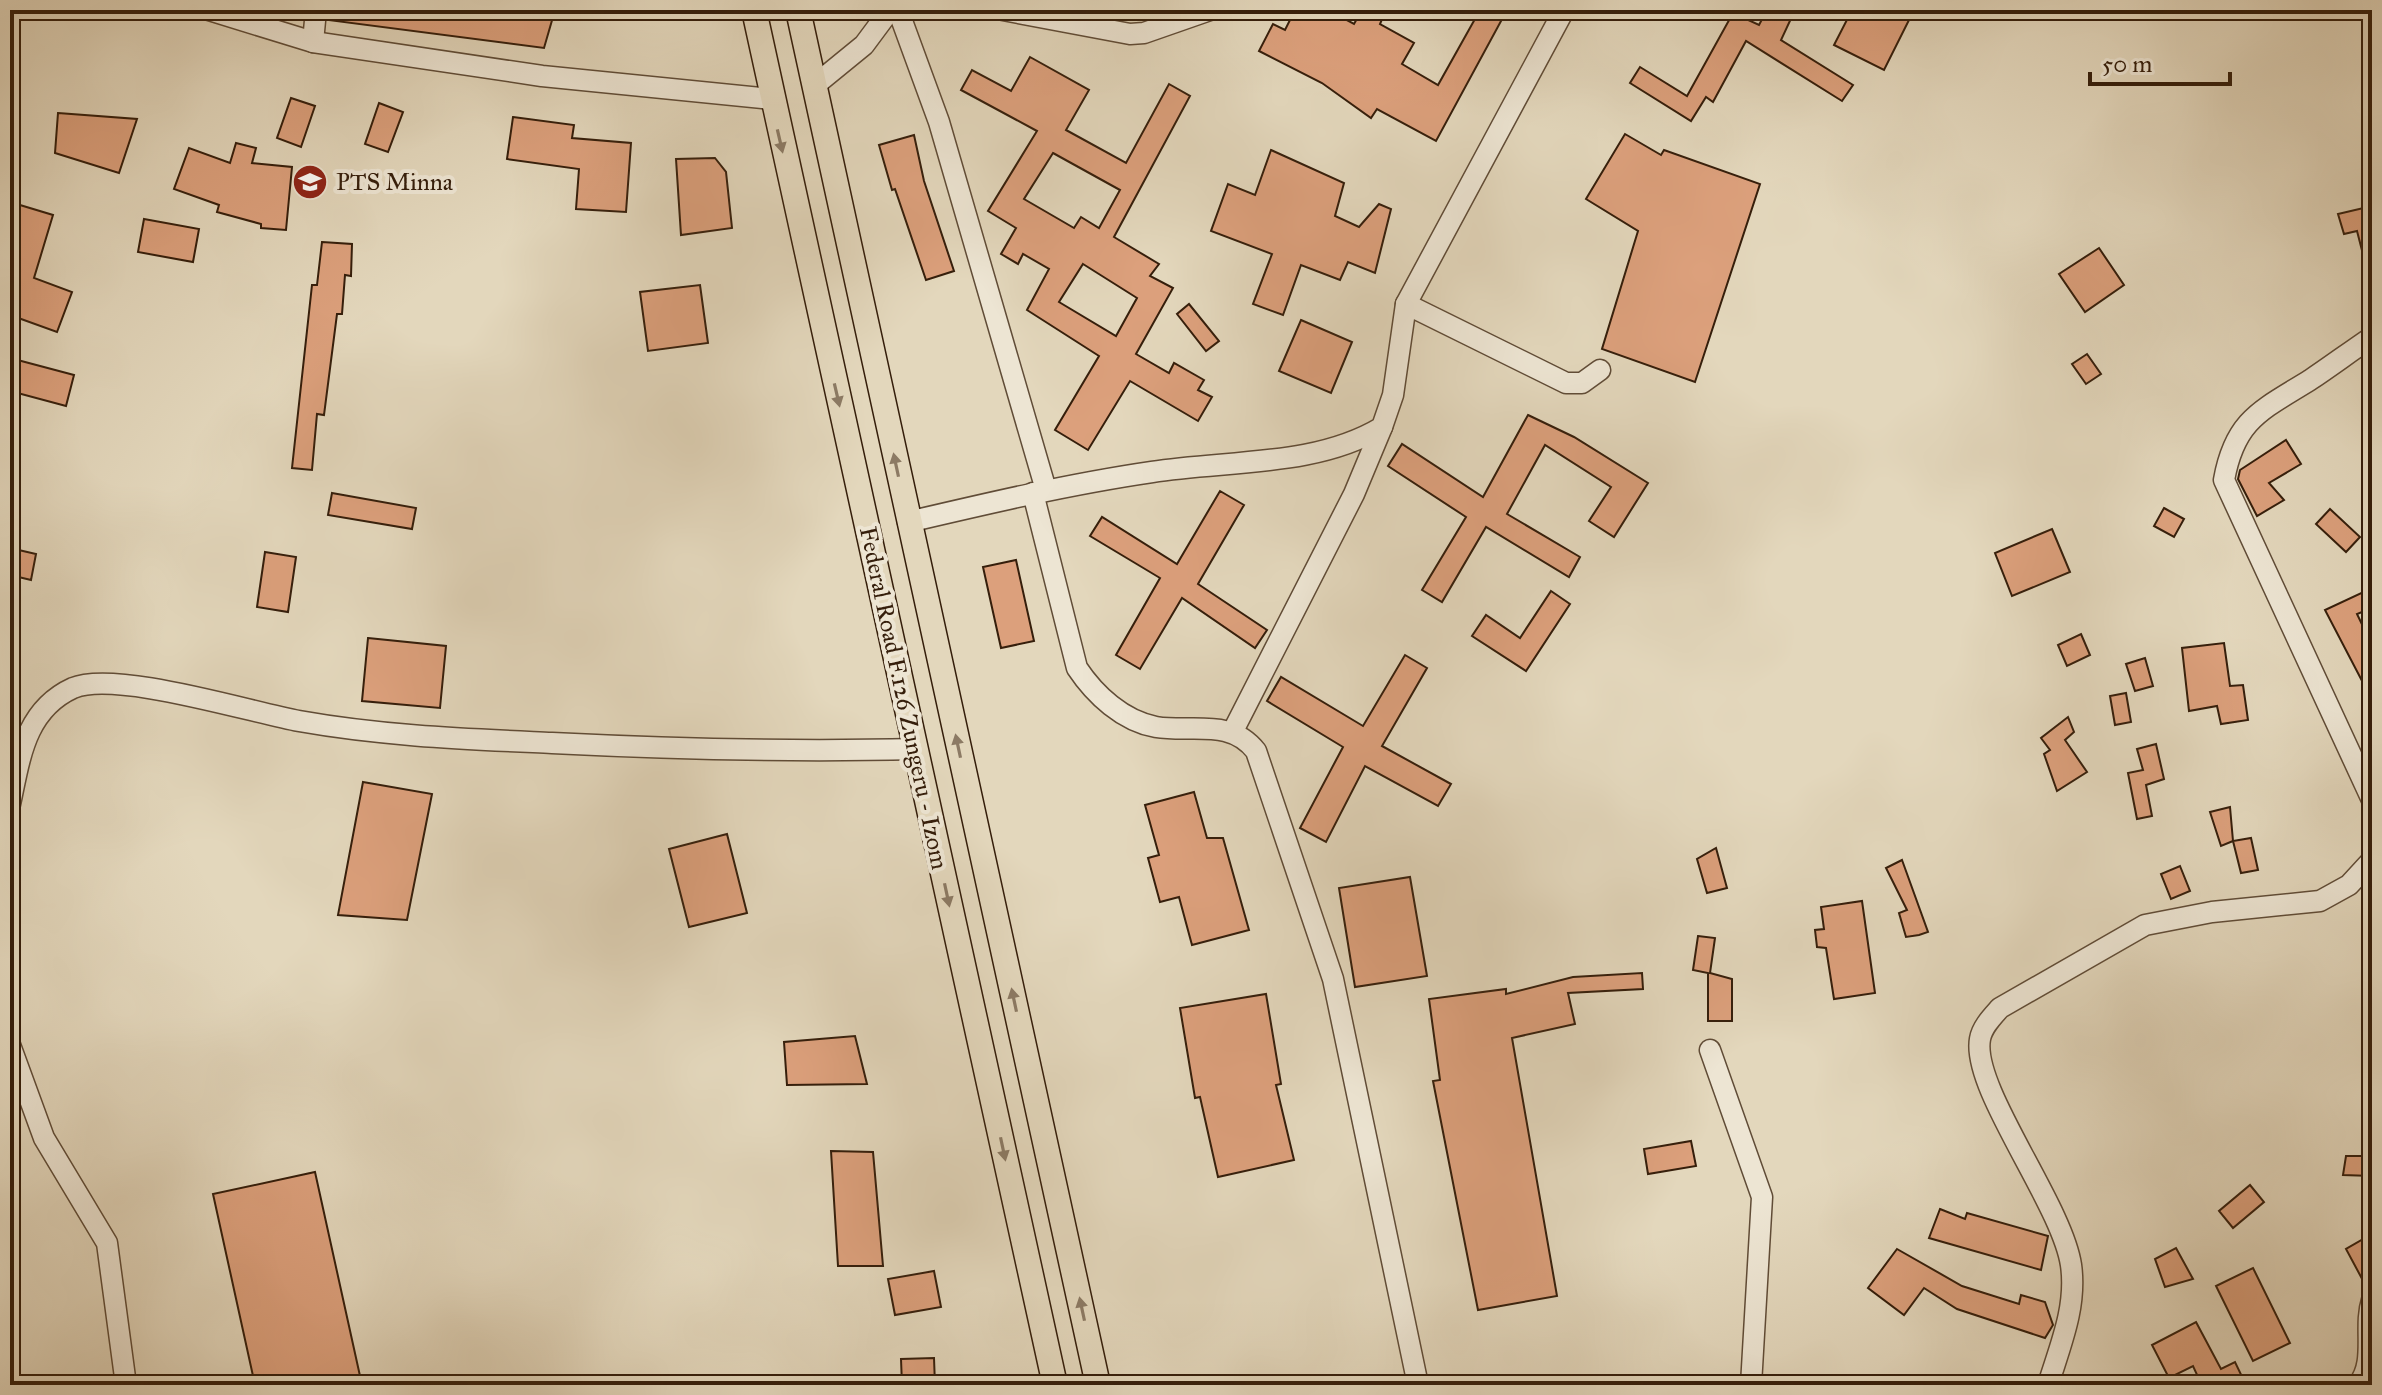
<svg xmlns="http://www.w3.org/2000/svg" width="2382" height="1395" viewBox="0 0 2382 1395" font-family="'IM FELL Great Primer',serif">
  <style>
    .building { fill: #dca07c; stroke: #351e0b; stroke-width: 2; fill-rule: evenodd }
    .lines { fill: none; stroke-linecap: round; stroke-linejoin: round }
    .minor-casing { stroke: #604c37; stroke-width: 23 }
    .major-casing { stroke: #351e0b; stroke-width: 27 }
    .minor { stroke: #ede5d3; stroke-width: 20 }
    .major { stroke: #e3d7bc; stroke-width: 24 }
    .oneway { fill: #8c7a64 }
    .labels { text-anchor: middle; stroke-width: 8; stroke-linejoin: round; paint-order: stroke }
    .poi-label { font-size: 24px; fill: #351e0b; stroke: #ede5d3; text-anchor: start }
    .street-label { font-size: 24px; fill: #351e0b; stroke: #ede5d3 }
  </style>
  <rect width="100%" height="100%" fill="#e3d7bc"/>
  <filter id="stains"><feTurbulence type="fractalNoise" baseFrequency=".0025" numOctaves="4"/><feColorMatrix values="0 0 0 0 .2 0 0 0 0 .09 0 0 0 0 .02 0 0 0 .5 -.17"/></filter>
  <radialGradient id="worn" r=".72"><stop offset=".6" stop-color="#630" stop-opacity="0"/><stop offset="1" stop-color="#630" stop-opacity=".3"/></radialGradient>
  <g class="building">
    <path d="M329,10H555L544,48L328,20Z"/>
    <path d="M1295,10H1328L1354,24L1362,10H1372L1383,17L1380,24L1414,43L1402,64L1438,85L1480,10H1507L1436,141L1377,109L1371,118L1322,83L1259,51L1273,24L1285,30Z"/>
    <path d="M1767,10H1795L1781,40L1853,85L1842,101L1746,41L1713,102L1706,97L1691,121L1630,83L1640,67L1687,96L1733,13L1759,25Z"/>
    <path d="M1852,10H1914L1884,70L1834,45Z"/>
    <path d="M1030,57L1089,90L1066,130L1126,163L1169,84L1190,96L1114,237L1159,264L1150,276L1173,288L1136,354L1169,373L1174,363L1204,380L1198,390L1212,397L1198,421L1130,381L1088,450L1055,430L1099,356L1027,310L1049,269L1023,254L1018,264L1001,254L1016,228L988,211L1037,131L961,90L972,70L1011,91ZM1053,153L1120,190L1099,228L1081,217L1074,228L1024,199ZM1083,264L1137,298L1116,336L1059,302Z"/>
    <path d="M291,98L315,106L301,147L277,138Z"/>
    <path d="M379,103L403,112L388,152L365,144Z"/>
    <path d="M58,113L137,119L119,173L55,153Z"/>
    <path d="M513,117L574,125L572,138L631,143L626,212L576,209L579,169L507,159Z"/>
    <path d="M1625,134L1661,155L1664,150L1760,184L1695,382L1602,349L1638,231L1586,199Z"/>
    <path d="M914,135L924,181L954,271L926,280L895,189L892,190L879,145Z"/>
    <path d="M236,143L256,148L252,163L292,167L286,230L261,228V224L217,212L219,205L174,189L189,148L230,163Z"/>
    <path d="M1271,150L1344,183L1335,216L1359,227L1379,204L1391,209L1375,273L1348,262L1340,280L1301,265L1283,315L1253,304L1272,254L1211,231L1228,184L1255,195Z"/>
    <path d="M715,158L726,172L732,228L681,235L676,159Z"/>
    <path d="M10,202L53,215L34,278L72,292L57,332L10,315Z"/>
    <path d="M2372,206V269L2367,270L2357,231L2344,234L2338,214Z"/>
    <path d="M144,219L199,229L193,262L138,252Z"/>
    <path d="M322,242L352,244L351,276L345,275L342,314H337L324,415L317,414L312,470L292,468L312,285H317Z"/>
    <path d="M2099,248L2124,285L2085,312L2059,274Z"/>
    <path d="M700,285L708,343L648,351L640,292Z"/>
    <path d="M1189,304L1219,341L1206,351L1177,314Z"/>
    <path d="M1301,320L1352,342L1331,393L1279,371Z"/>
    <path d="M2087,354L2101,374L2086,384L2072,364Z"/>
    <path d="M10,358L74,375L66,406L10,391Z"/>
    <path d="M1528,415L1574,437L1648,483L1614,537L1589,521L1611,487L1545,445L1507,514L1580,557L1569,577L1486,527L1442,602L1422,590L1466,517L1388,466L1402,444L1483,497Z"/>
    <path d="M2286,440L2301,464L2269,483L2284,500L2257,516L2238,479L2240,470Z"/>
    <path d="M1220,491L1244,505L1198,584L1267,630L1255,648L1182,598L1140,669L1116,655L1160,578L1090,536L1102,517L1177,564Z"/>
    <path d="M332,493L416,508L412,529L328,515Z"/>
    <path d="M2164,508L2184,519L2174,537L2154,526Z"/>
    <path d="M2330,509L2360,537L2346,552L2316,524Z"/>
    <path d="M2052,529L2070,572L2012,596L1995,553Z"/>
    <path d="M10,548L36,554L31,580L10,575Z"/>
    <path d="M265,552L296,557L288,612L257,607Z"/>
    <path d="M1016,560L1034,641L1001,648L983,567Z"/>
    <path d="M2372,588V608L2357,614L2372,645V700L2325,610Z"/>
    <path d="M1551,591L1570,604L1526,671L1472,636L1486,615L1520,638Z"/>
    <path d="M2081,634L2090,655L2067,666L2058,645Z"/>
    <path d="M368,638L446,646L440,708L362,701Z"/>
    <path d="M2224,643L2230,686L2243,685L2248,720L2221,724L2217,706L2189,711L2182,648Z"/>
    <path d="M1405,655L1427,668L1382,746L1451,784L1438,806L1365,766L1326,842L1300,828L1343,747L1267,701L1281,677L1363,726Z"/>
    <path d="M2145,658L2153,686L2135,691L2126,664Z"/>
    <path d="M2126,693L2131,722L2115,725L2110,696Z"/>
    <path d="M2068,717L2074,732L2065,740L2087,772L2057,791L2044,754L2050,750L2041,738Z"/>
    <path d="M2156,744L2164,779L2146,785L2152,816L2137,819L2128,773L2143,770L2137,749Z"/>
    <path d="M363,782L432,794L407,920L338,915Z"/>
    <path d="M1194,792L1207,838H1223L1249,930L1192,945L1179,897L1160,902L1148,858L1159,855L1145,805Z"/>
    <path d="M2230,807L2233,841L2221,846L2210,812Z"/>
    <path d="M727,834L747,913L689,927L669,849Z"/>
    <path d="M2251,838L2258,870L2241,873L2233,841Z"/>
    <path d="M1716,848L1727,888L1707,893L1697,859Z"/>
    <path d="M1902,860L1928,932L1919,935L1906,937L1899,913L1907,910L1886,868Z"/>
    <path d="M2180,866L2190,891L2171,899L2161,874Z"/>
    <path d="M1410,877L1427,976L1355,987L1339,888Z"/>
    <path d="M1862,901L1875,993L1834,999L1826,948L1817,947L1815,930L1824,929L1821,907Z"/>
    <path d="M1698,936L1715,938L1710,973L1732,979V1021H1708V973L1693,970Z"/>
    <path d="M1642,973L1643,989L1568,993L1575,1024L1512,1038L1557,1296L1478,1310L1433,1081L1440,1080L1429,999L1506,989V994L1573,977Z"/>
    <path d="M1266,994L1281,1084L1276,1085L1294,1160L1218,1177L1200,1097L1195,1098L1180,1008Z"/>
    <path d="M855,1036L867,1084L787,1085L784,1042Z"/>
    <path d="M1691,1141L1696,1166L1648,1174L1644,1149Z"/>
    <path d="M831,1151L873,1152L883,1266H838Z"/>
    <path d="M2346,1156H2372V1176L2343,1175Z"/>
    <path d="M315,1172L362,1385H255L213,1194Z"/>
    <path d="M2250,1185L2264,1202L2233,1228L2219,1211Z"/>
    <path d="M1940,1209L1965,1219L1967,1213L2048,1236L2041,1270L1929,1238Z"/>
    <path d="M2372,1234V1287L2367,1288L2346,1249Z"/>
    <path d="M2176,1248L2193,1279L2165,1287L2155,1259Z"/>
    <path d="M1897,1249L1962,1286L2019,1304L2021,1295L2045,1302L2053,1325L2045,1338L1957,1309L1924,1288L1904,1315L1868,1288Z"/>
    <path d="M2253,1268L2290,1343L2253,1361L2216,1286Z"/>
    <path d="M934,1271L941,1307L895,1315L888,1279Z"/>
    <path d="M2196,1322L2221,1369L2235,1362L2246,1385H2188L2199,1379L2193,1366L2169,1378L2152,1345Z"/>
    <path d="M934,1358L935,1385H902L901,1359Z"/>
  </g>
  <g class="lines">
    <g class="minor-casing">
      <g id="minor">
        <path d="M209,10L313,42L542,76L771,99"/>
        <path d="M898,10L939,122L1046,490"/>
        <path d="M1003,10L1130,34L1144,33L1210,10"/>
        <path d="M313,42L316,10"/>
        <path d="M815,85L864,45L890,10"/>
        <path d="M1406,304L1566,383H1582L1600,370"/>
        <path d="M2372,337C2351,351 2331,366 2310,380C2262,410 2235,419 2224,480L2372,800"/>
        <path d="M1033,493L1077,668C1095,695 1123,721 1156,727C1193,733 1230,718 1256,751L1333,979L1418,1385"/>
        <path d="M908,522C989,503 1070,484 1152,472C1228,460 1316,467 1382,427L1393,395L1406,304L1564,10"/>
        <path d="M1233,731L1354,494L1382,427"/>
        <path d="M10,804C20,758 25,710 73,688C115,670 250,712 299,721C383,736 467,739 552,743C673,749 794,752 915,749"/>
        <path d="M10,1045L44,1138L107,1243L126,1385"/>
        <path d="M1710,1050L1762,1197L1751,1385"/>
        <path d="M2048,1385C2060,1346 2077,1307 2071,1265C2062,1204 1971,1088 1980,1039C1982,1027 1992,1017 2000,1008L2145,925L2212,912L2320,901L2349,885L2372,860"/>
        <path d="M2358,1385C2377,1361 2363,1328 2372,1300"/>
      </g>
    </g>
    <g class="major-casing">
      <g id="major">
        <path d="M754,10L1055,1385"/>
        <path d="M798,10L1098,1385"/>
      </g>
    </g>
    <use href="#minor" class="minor"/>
    <use href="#major" class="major"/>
  </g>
  <defs><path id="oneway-solid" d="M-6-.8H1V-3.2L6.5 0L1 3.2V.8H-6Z" transform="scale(2)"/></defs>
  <g class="oneway">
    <use href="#oneway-solid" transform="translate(780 141) rotate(77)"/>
    <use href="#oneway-solid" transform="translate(837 395) rotate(77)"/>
    <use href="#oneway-solid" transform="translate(896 465) rotate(-102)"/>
    <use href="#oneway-solid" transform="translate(958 746) rotate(-102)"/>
    <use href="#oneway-solid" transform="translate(947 895) rotate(78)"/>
    <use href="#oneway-solid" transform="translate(1014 1000) rotate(-102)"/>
    <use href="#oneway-solid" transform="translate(1003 1149) rotate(78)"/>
    <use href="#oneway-solid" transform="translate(1082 1309) rotate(-102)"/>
  </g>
  <defs>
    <g id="university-disc" transform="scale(1.8)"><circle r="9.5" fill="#8f2418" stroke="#ede5d3"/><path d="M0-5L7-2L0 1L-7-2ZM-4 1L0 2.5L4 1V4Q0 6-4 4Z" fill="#fff"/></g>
  </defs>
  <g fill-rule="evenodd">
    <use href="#university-disc" x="310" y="182"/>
  </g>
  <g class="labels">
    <g class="poi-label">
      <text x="336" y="190">PTS Minna</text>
    </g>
    <g class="street-label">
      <text transform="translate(904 698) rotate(78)" y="8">Federal Road F.126 Zungeru - Izom</text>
    </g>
  </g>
  <rect width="2382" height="1395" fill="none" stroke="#e3d7bc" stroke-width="40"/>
  <rect x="12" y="12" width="2358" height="1371" fill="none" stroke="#351e0b" stroke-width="4"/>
  <rect x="20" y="20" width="2342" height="1355" fill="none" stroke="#351e0b" stroke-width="2"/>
  <path d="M2090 72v12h140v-12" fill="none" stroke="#351e0b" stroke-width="4"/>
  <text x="2102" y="72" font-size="24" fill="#351e0b" stroke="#ede5d3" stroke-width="6" paint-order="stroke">50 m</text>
  <rect width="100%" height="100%" filter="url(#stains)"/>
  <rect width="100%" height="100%" fill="url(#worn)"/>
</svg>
